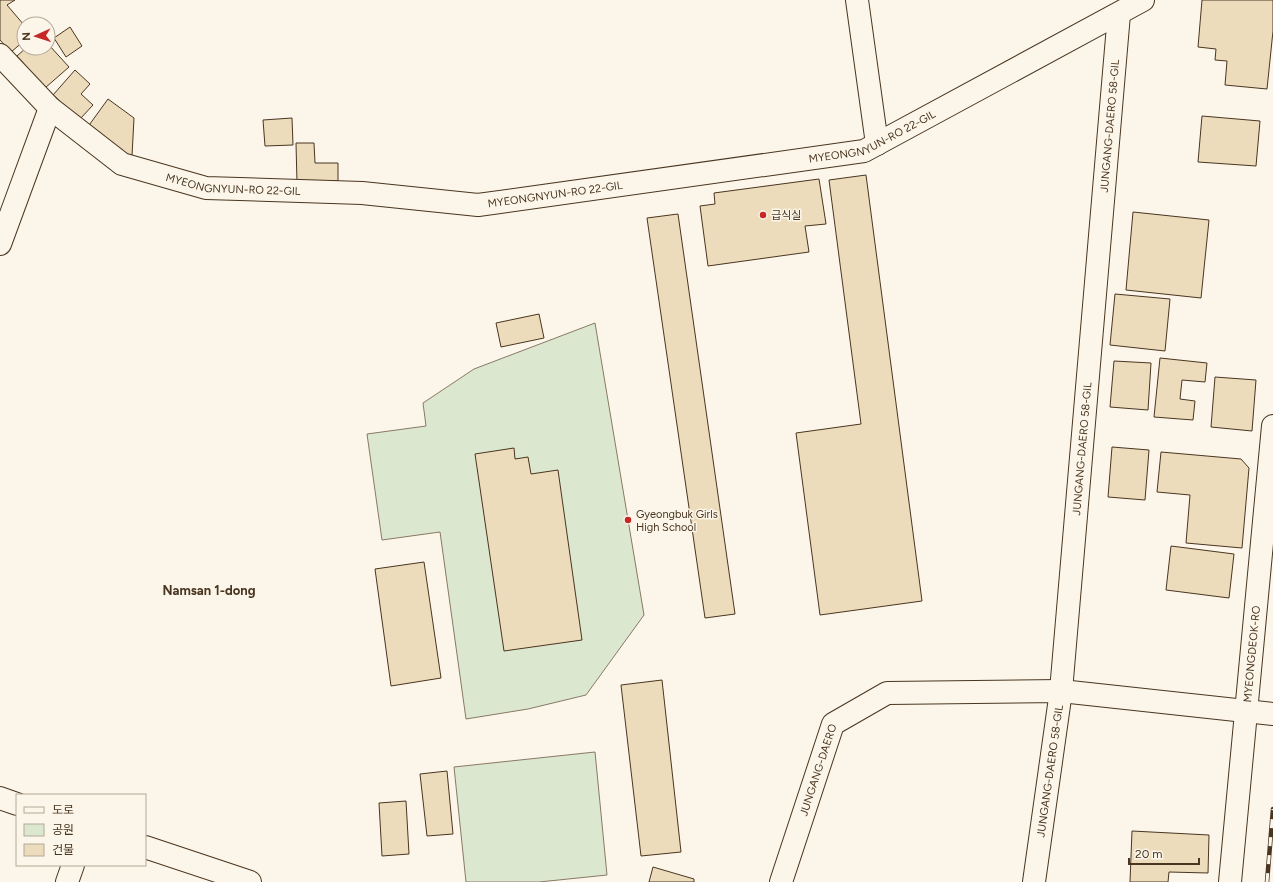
<svg xmlns="http://www.w3.org/2000/svg" width="1273" height="882" viewBox="0 0 1273 882" font-family="Figtree,'Noto Sans KR',sans-serif">
  <style>
    .green { fill: #dce7d0; stroke: #887966 }
    .building { fill: #ecdcbc; stroke: #4a3520 }
    .lines { fill: none; stroke-linecap: round; stroke-linejoin: round }
    .minor-casing { stroke: #4a3520; stroke-width: 24 }
    .major-casing { stroke: #4a3520; stroke-width: 24 }
    .minor { stroke: #fbf6e9; stroke-width: 22 }
    .major { stroke: #fbf6e9; stroke-width: 22 }
    .rail-casing { stroke: #4a3520; stroke-width: 4.5 }
    .rail { stroke: #fbf6e9; stroke-width: 3; stroke-dasharray: 9; stroke-linecap: butt }
    .poi-dot { fill: #c62828; stroke: #fbf6e9; stroke-width: 1.5 }
    .labels { text-anchor: middle; stroke-width: 3; stroke-linejoin: round; paint-order: stroke }
    .street-label { font-size: 11px; fill: #4a3520; stroke: #fbf6e9 }
    .poi-label { font-size: 11px; fill: #4a3520; stroke: #fbf6e9; text-anchor: start }
    .quarter-label { font-size: 13px; font-weight: bold; fill: #4a3520; stroke: #fbf6e9 }
  </style>
  <rect width="100%" height="100%" fill="#fbf6e9"/>
  <g class="green">
    <path d="M595,323L644,615L586,695L528,709L466,719L440,532L382,540L367,434L426,426L423,403L474,369Z"/>
    <path d="M595,752L607,875L539,882H466L454,767Z"/>
  </g>
  <g class="building">
    <path d="M0,0H15L7,5L24,25V41L11,52L0,40Z"/>
    <path d="M1202,0H1273V31L1267,89L1225,85L1227,61L1215,60L1216,49L1198,47Z"/>
    <path d="M70,27L82,46L66,57L54,38Z"/>
    <path d="M48,44L69,67L45,88L17,56L26,48H48Z"/>
    <path d="M75,70L90,84L81,94L93,105L80,119L53,95Z"/>
    <path d="M108,99L134,118L132,156L126,161L87,128Z"/>
    <path d="M1202,116L1260,121L1256,166L1198,162Z"/>
    <path d="M292,118L293,145L265,146L263,120Z"/>
    <path d="M296,143H314L315,163H338V181L297,183Z"/>
    <path d="M866,175L922,601L820,615L796,433L861,424L829,180Z"/>
    <path d="M819,179L826,224L805,226L809,252L708,266L700,206L715,204L714,193Z"/>
    <path d="M1133,212L1209,220L1201,298L1126,290Z"/>
    <path d="M678,214L735,614L705,618L647,218Z"/>
    <path d="M1115,294L1170,299L1165,351L1110,345Z"/>
    <path d="M539,314L544,338L501,347L496,323Z"/>
    <path d="M1160,358L1207,363L1205,382L1182,380L1180,399L1195,401L1193,420L1154,417Z"/>
    <path d="M1114,361L1151,363L1148,410L1110,407Z"/>
    <path d="M1215,377L1256,380L1252,431L1211,427Z"/>
    <path d="M1112,447L1149,450L1145,500L1108,497Z"/>
    <path d="M514,448L515,459L528,457L531,474L558,470L582,640L504,651L475,454Z"/>
    <path d="M1161,452L1241,459L1249,468L1242,548L1186,543L1190,495L1157,492Z"/>
    <path d="M1171,546L1234,554L1229,598L1166,590Z"/>
    <path d="M424,562L441,678L391,686L375,569Z"/>
    <path d="M662,680L681,852L641,856L621,685Z"/>
    <path d="M447,771L453,834L427,836L420,774Z"/>
    <path d="M406,801L409,854L382,856L379,803Z"/>
    <path d="M1132,831L1209,835L1208,873L1169,872L1168,882H1130Z"/>
    <path d="M653,867L694,879V882H649Z"/>
  </g>
  <g class="lines">
    <g class="minor-casing">
      <g id="minor">
        <path d="M857,0L877,144"/>
        <path id="s1" d="M0,55L50,108L122,164L206,188L362,193L478,205L864,151L1143,0"/>
        <path d="M0,244L50,108"/>
        <path d="M67,882L73,865"/>
        <path id="s2" d="M781,882L833,724L887,693L1061,691L1273,714"/>
        <path id="s3" d="M1034,882L1061,691L1119,14"/>
      </g>
    </g>
    <g class="major-casing">
      <g id="major">
        <path d="M0,798L17,804"/>
        <path d="M145,847L250,882"/>
        <path id="s4" d="M1230,882L1273,426"/>
      </g>
    </g>
    <use href="#minor" class="minor"/>
    <use href="#major" class="major"/>
    <g class="rail-casing">
      <path id="rail" d="M1267,882L1273,809"/>
    </g>
    <use href="#rail" class="rail"/>
  </g>
  <g class="poi-dot">
    <circle cx="763" cy="215" r="4"/>
    <circle cx="628" cy="520" r="4"/>
  </g>
  <g class="labels">
    <g class="street-label">
      <text dy="4" stroke="none"><textPath href="#s3" startOffset="760">JUNGANG-DAERO 58-GIL</textPath></text>
      <text dy="4" stroke="none"><textPath href="#s1" startOffset="926">MYEONGNYUN-RO 22-GIL</textPath></text>
      <text dy="4" stroke="none"><textPath href="#s1" startOffset="278">MYEONGNYUN-RO 22-GIL</textPath></text>
      <text dy="4" stroke="none"><textPath href="#s1" startOffset="602">MYEONGNYUN-RO 22-GIL</textPath></text>
      <text dy="4" stroke="none"><textPath href="#s3" startOffset="436">JUNGANG-DAERO 58-GIL</textPath></text>
      <text dy="4" stroke="none"><textPath href="#s4" startOffset="229">MYEONGDEOK-RO</textPath></text>
      <text dy="4" stroke="none"><textPath href="#s2" startOffset="118">JUNGANG-DAERO</textPath></text>
      <text dy="4" stroke="none"><textPath href="#s3" startOffset="112">JUNGANG-DAERO 58-GIL</textPath></text>
    </g>
    <g class="poi-label">
      <text x="771" y="219">급식실</text>
      <text x="636" y="518">Gyeongbuk Girls<tspan x="636" dy="13">High School</tspan></text>
    </g>
    <g class="quarter-label">
      <text x="209" y="595">Namsan 1-dong</text>
    </g>
  </g>
  <rect x="16" y="794" width="130" height="72" fill="#fbf6e9" stroke="#b4a999"/>
  <rect x="24" y="807" width="20" height="6" fill="#fbf6e9" stroke="#b4a999"/>
  <text x="52" y="814" font-size="12" fill="#4a3520">도로</text>
  <rect x="24" y="824" width="20" height="12" fill="#dce7d0" stroke="#b4a999"/>
  <text x="52" y="834" font-size="12" fill="#4a3520">공원</text>
  <rect x="24" y="844" width="20" height="12" fill="#ecdcbc" stroke="#b4a999"/>
  <text x="52" y="854" font-size="12" fill="#4a3520">건물</text>
  <g transform="translate(36 36) rotate(267)"><circle r="19" fill="#fbf6e9" stroke="#b4a999"/>
  <path d="M0-3L7 15L0 10L-7 15Z" fill="#c62828"/>
  <text y="-6" font-size="11" font-weight="bold" text-anchor="middle" fill="#4a3520">N</text>
  </g>
  <path d="M1129 858v6h70v-6" fill="none" stroke="#4a3520" stroke-width="2"/>
  <text x="1135" y="858" font-size="12" fill="#4a3520" stroke="#fbf6e9" stroke-width="3" paint-order="stroke">20 m</text>
</svg>
